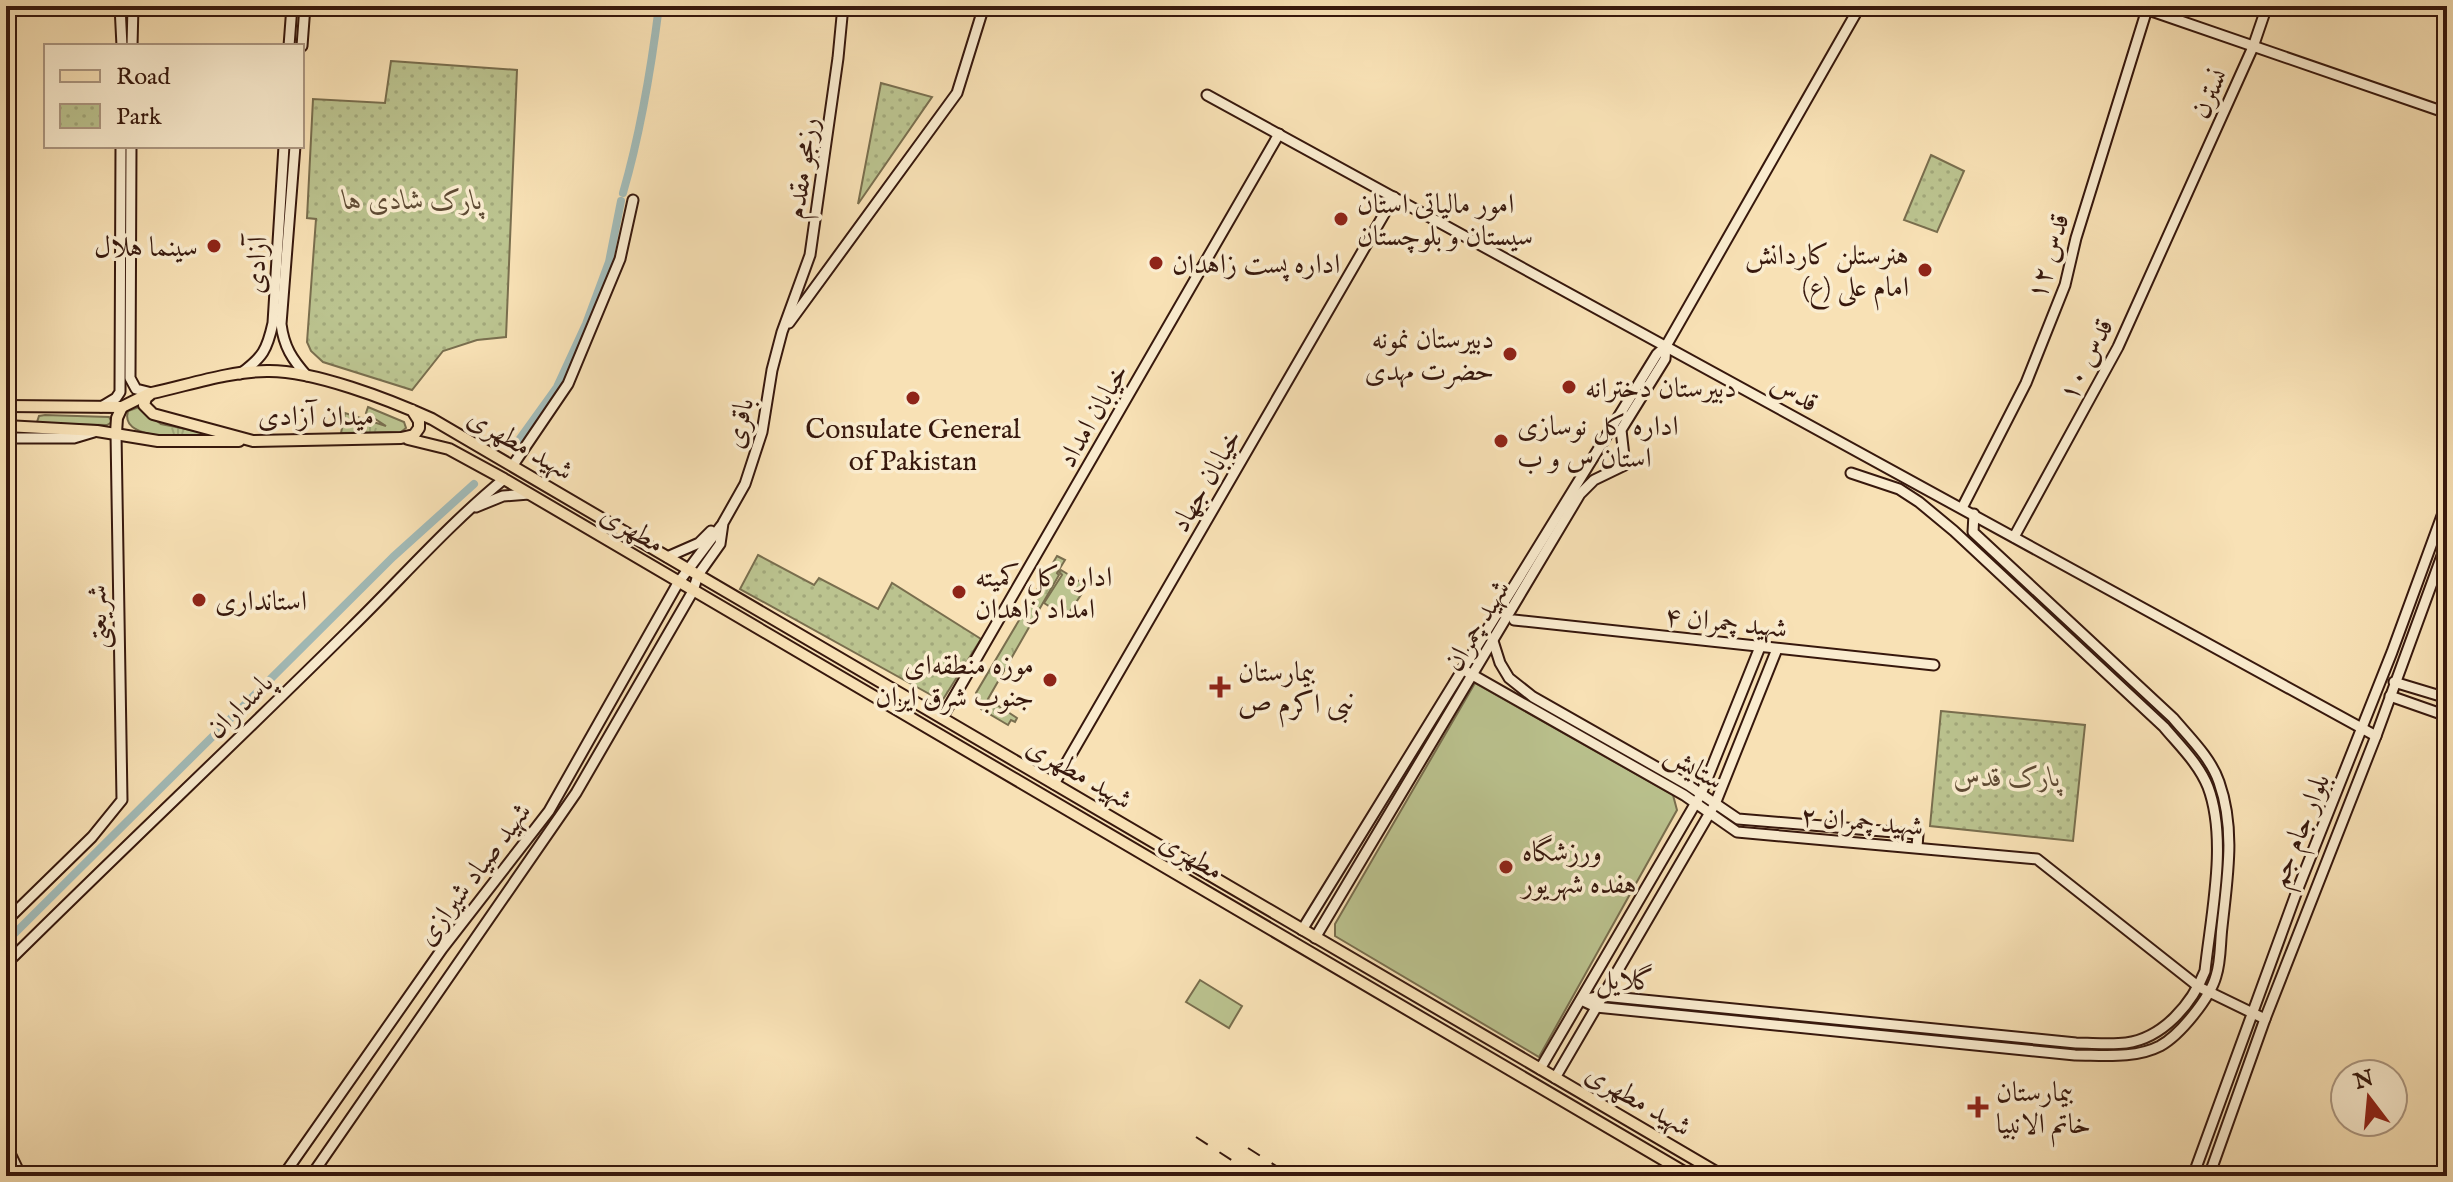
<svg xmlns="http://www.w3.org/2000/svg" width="2453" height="1182" viewBox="0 0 2453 1182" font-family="'IM FELL English',Amiri,serif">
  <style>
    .grass { fill: url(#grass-tufts); stroke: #796e4e; stroke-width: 2 }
    .park { fill: url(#park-dots); stroke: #796e4e; stroke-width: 2 }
    .garden { fill: #bbc38f; stroke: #796e4e; stroke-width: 2 }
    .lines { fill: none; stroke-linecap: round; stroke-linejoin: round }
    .canal { stroke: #a2bbb8; stroke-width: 8 }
    .secondary-casing { stroke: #37180d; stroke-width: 13 }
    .primary-casing { stroke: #37180d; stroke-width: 14 }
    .secondary { stroke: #faeccf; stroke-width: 9 }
    .primary { stroke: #f8e1b5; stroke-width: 10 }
    .rail { stroke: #37180d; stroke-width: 2; stroke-dasharray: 14 14; stroke-linecap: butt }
    .poi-dot { fill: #8f2418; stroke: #faeccf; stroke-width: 3 }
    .labels { text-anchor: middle; stroke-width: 7; stroke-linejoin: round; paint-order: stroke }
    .street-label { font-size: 28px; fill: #37180d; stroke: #faeccf }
    .park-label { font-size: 28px; font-style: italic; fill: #5f4b34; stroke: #faeccf }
    .poi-label { font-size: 28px; fill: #37180d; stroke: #faeccf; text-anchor: start }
  </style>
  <defs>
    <pattern id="grass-tufts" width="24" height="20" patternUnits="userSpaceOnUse" patternTransform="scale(2)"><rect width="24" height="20" fill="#bbc38f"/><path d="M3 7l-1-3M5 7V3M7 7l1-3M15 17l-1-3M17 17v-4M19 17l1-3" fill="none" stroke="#a1a77a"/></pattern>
    <pattern id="park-dots" width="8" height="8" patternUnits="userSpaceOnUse" patternTransform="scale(2)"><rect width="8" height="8" fill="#bbc38f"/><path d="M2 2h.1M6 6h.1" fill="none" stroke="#a1a77a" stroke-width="1.8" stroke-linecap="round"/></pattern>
  </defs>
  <rect width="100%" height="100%" fill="#f8e1b5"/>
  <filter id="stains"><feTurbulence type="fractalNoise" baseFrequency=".0025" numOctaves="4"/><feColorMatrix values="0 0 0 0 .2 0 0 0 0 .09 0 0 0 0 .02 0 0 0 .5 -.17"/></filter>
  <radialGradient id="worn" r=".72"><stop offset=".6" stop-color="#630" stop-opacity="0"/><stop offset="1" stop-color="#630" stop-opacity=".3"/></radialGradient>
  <g class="grass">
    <path d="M139,407L161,424L221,436C201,435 118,445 128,411Z"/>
    <path d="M368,407L404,422L406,428L401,432L341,433L345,413L386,426L366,413Z"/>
    <path d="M45,415L109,417L112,422L107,425L40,424L37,422L39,416Z"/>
    <path d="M1057,556L1065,560L1057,573L1059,575L988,699L1017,718L1015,722L1011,720L1008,725L981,709L976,693Z"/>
    <path d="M1061,570L1087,586L1066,617L1044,603L1062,575L1059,572Z"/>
  </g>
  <g class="park">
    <path d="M391,61L517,70L506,337L477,340L443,351L412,390L323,362L311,351L307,342L316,219L307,218L313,99L385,103Z"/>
    <path d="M881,83L932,97L858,204Z"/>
    <path d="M1931,155L1964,171L1937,232L1904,220Z"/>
    <path d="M758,555L814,585L819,578L878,609L892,583L981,639L942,701L740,589Z"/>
    <path d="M1941,711L2085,725L2073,841L1930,826Z"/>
  </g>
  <g class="garden">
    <path d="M1475,683L1673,795L1677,810L1539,1057L1335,936V924Z"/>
    <path d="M1200,980L1242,1006L1229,1028L1186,1002Z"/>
  </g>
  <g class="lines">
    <g class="canal">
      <path d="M623,193C641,131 651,70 659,6"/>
      <path d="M516,444L557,387L586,324L609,262L621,201"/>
      <path d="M6,942L393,557L474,484"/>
    </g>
    <g class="secondary-casing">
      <g id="secondary">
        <path d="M120,6L122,46"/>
        <path d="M2137,6L2447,113"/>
        <path d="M132,46L133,6"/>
        <path d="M289,46L292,6"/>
        <path d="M302,46L305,6"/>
        <path d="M1207,95L2376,736"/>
        <path d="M131,146L130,378L136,389L152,393"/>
        <path d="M295,146L281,324C284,347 292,359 307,376"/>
        <path d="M789,323L957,93L984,6"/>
        <path d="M240,374C263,357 267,350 273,323L284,146"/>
        <path d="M101,407L116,398L120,392L121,146"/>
        <path d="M6,438H74L94,432"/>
        <path d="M513,465L568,384L620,259L633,200"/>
        <path d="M476,507L503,496L529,494"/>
        <path d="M1962,508L2026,383L2065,285L2076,238L2148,6"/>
        <path d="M2014,537L2118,347L2253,47L2267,6"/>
        <path d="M667,557L699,543L711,531"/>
        <path d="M1514,620L1934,665"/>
        <path d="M1493,641L1500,663L1509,678L1533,697L1688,785L1738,819L1918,834L1917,847"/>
        <path d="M1462,669L1684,795L1737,832L2037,859L2199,987L2265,1019"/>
        <path d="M2394,682L2447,698"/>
        <path d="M2390,696L2447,716"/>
        <path d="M942,718L1279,134"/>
        <path d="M1054,784L1394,197"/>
        <path d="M6,921L92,837L122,800L116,433"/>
        <path d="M1302,930L1657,354L1666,346L1860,6"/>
        <path d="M1315,938L1580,494L1594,480L1625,465L1621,430L1665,359L1666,346"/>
        <path d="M6,964C120,851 237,741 351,628C402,578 448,525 504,479"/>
        <path d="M1581,1000L1603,996L2076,1043C2092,1043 2110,1045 2126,1043C2163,1038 2192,1004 2205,971C2211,915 2228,840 2208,787C2199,764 2179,745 2164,727L1954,531L1919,502L1899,489L1851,473"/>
        <path d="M1581,1000L1596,1007L2075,1055C2102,1055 2135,1059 2160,1046C2180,1035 2210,998 2216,976C2221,961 2220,943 2222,927C2227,879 2236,830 2219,782C2211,758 2189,737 2173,718L1973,532L1974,514"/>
        <path d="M1540,1069L1701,794L1760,647"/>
        <path d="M1555,1078L1715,804L1777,649"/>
        <path d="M6,1145L21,1176"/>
        <path d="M283,1176L442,949L549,811L678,583L721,526"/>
        <path d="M311,1176L576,793L693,591L698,575L720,544L723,523L745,484L762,432L772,370L782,332L810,255L838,58L843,6"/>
        <path d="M2193,1176L2297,891L2392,652L2447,502"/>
        <path d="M2209,1176L2265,1019L2376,736L2447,542"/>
      </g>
    </g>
    <g class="primary-casing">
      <g id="primary">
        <path d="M6,406L122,407L150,393"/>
        <path d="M412,410L419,421V428L414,435L401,438L253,441L153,414L144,405L146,398L152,393C189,385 229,371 267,371C313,370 390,400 432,419L1723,1176"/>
        <path d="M6,426L97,431L158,441H239"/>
        <path d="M116,433L117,418L122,407"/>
        <path d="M408,439L449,449L504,479L1691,1176"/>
      </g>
    </g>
    <use href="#secondary" class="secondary"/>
    <use href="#primary" class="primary"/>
    <g class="rail">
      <path d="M1196,1137L1256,1176"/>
      <path d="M1248,1148L1292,1176"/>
    </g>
  </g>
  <g class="poi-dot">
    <circle cx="1341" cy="219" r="8"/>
    <circle cx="214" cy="246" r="8"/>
    <circle cx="1156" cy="263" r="8"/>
    <circle cx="1925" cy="270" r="8"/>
    <circle cx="1510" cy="354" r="8"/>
    <circle cx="1569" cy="387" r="8"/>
    <circle cx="913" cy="398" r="8"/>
    <circle cx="1501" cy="441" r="8"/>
    <circle cx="959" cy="592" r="8"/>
    <circle cx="199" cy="600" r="8"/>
    <circle cx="1050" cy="680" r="8"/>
    <path d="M1216 675h8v8h8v8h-8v8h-8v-8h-8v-8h8z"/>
    <circle cx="1506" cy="867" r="8"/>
    <path d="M1974 1095h8v8h8v8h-8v8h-8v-8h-8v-8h8z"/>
  </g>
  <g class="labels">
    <g class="street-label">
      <text transform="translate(2208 93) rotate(-66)" y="10">نسترن</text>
      <text transform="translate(801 168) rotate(-82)" y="10">رزمجو مقدم</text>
      <text transform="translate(2047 256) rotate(-73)" y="10">قدس ۱۲</text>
      <text transform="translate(255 265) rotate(-87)" y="10">آزادی</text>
      <text transform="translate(2085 359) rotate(-63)" y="10">قدس ۱۰</text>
      <text transform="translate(1795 392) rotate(29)" y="10">قدس</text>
      <text x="316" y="425">میدان آزادی</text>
      <text transform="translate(1092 415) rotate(-60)" y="10">خیابان امداد</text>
      <text transform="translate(738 423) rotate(-77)" y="10">باقری</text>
      <text transform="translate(521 443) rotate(30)" y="10">شهید مطهری</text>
      <text transform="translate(1205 480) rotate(-60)" y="10">خیابان جهاد</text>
      <text transform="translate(633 528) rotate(30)" y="10">مطهری</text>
      <text transform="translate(96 617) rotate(-91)" y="10">شریعتی</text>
      <text transform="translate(1726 621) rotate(6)" y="10">شهید چمران ۴</text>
      <text transform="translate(1476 625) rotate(-59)" y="10">شهید چمران</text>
      <text transform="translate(239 705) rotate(-44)" y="10">پاسداران</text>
      <text transform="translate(1695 766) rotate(31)" y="10">ستایش</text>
      <text transform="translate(1080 772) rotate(30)" y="10">شهید مطهری</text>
      <text transform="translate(1862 820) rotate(5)" y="10">شهید چمران ۲</text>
      <text transform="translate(2298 830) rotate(-68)" y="10">بلوار جام جم</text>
      <text transform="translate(1192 855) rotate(30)" y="10">مطهری</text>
      <text transform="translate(473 873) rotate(-53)" y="10">شهید صیاد شیرازی</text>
      <text transform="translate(1625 979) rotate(1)" y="10">گلایل</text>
      <text transform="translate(1639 1099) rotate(30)" y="10">شهید مطهری</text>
    </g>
    <g class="park-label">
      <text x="413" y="209">پارک شادی ها</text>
      <text x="2007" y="786">پارک قدس</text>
    </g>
    <g class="poi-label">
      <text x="1357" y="213">امور مالیاتی استان<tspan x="1357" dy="32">سیستان و بلوچستان</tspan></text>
      <text x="198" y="256" text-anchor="end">سینما هلال</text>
      <text x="1909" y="264" text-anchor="end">هنرستلن کاردانش<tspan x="1909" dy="32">امام علی (ع)</tspan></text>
      <text x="1172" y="273">اداره پست زاهدان</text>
      <text x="1494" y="348" text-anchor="end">دبیرستان نمونه<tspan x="1494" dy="32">حضرت مهدی</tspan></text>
      <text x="1585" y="397">دبیرستان دخترانه</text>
      <text x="1517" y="435">اداره کل نوسازی<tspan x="1517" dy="32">استان س و ب</tspan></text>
      <text x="913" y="438" text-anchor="middle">Consulate General<tspan x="913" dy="32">of Pakistan</tspan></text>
      <text x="975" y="586">اداره کل کمیته<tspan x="975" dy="32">امداد زاهدان</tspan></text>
      <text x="215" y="610">استانداری</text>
      <text x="1034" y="674" text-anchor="end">موزه منطقه‌ای<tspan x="1034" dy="32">جنوب شرق ایران</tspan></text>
      <text x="1238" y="681">بیمارستان<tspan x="1238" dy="32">نبی اکرم ص</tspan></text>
      <text x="1522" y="861">ورزشگاه<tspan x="1522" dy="32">هفده شهریور</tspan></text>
      <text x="1996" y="1101">بیمارستان<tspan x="1996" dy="32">خاتم الانبیا</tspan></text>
    </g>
  </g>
  <rect width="2453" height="1182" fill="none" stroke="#f8e1b5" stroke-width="32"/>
  <rect x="8" y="8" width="2437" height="1166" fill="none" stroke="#37180d" stroke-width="4"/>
  <rect x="16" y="16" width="2421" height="1150" fill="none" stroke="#37180d" stroke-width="2"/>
  <rect x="44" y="44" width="260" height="104" fill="#faeccf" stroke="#ac9781" stroke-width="2"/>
  <rect x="60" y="70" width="40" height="12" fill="#f8e1b5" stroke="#ac9781" stroke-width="2"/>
  <text x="116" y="84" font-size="24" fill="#37180d">Road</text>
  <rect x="60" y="104" width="40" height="24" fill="url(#park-dots)" stroke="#ac9781" stroke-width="2"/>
  <text x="116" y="124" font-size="24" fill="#37180d">Park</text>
  <g transform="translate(2369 1098) rotate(344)"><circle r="38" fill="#faeccf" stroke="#ac9781" stroke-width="2"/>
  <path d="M0-6L14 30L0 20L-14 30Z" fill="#8f2418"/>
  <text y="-12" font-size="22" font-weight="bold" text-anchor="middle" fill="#37180d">N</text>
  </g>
  <rect width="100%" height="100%" filter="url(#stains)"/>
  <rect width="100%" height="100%" fill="url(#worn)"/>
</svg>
